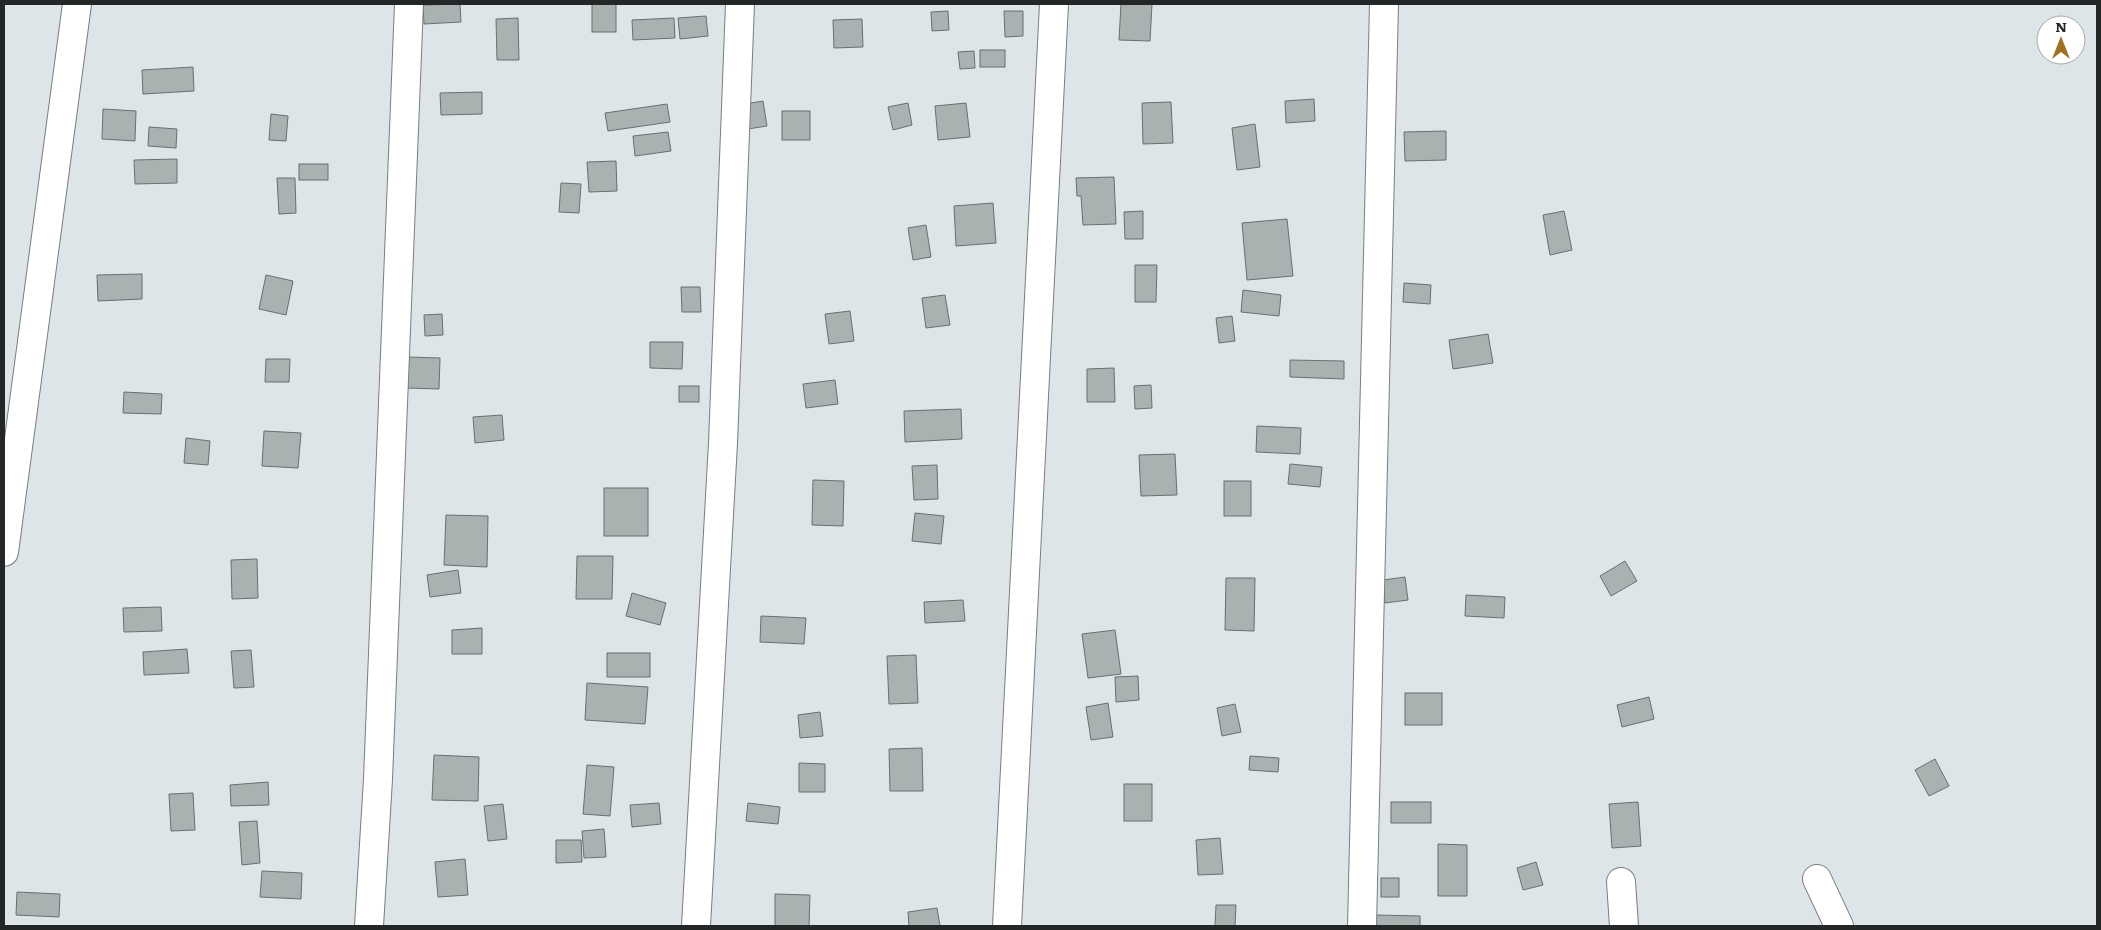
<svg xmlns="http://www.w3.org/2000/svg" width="2101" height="930" viewBox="0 0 2101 930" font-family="Literata,serif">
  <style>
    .building { fill: #a9b1b1; stroke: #686f6f }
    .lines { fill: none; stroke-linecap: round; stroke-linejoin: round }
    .street-casing { stroke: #777e81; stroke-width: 30 }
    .street { stroke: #fff; stroke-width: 28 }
  </style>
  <rect width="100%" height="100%" fill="#dee5e8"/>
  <g class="building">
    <path d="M460,4L461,22L424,24L423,5Z"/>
    <rect x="592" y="4" width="24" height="28"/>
    <path d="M1121,4H1152L1150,41L1119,40Z"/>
    <path d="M948,11L949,30L932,31L931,12Z"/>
    <path d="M1004,11H1023V36L1005,37Z"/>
    <path d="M706,16L708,36L680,39L678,18Z"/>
    <path d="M518,18L519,60H497L496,19Z"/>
    <path d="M674,18L675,38L633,40L632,20Z"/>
    <path d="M862,19L863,47L834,48L833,20Z"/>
    <rect x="980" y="50" width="25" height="17"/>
    <path d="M974,51L975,68L960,69L958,52Z"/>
    <path d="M193,67L194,91L143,94L142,70Z"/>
    <path d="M482,92V114L441,115L440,93Z"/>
    <path d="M1314,99L1315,121L1286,123L1285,101Z"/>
    <path d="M763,101L767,126L748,129L745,104Z"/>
    <path d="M1171,102L1173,143L1143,144L1142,103Z"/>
    <path d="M908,103L912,125L893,130L888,107Z"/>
    <path d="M966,103L970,137L938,140L935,106Z"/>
    <path d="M667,104L670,122L608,131L605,113Z"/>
    <path d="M103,109L136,111L135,141L102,139Z"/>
    <rect x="782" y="111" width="28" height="29"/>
    <path d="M271,114L288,116L286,141L269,140Z"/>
    <path d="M1255,124L1260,167L1237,170L1232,128Z"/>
    <path d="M149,127L177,129L176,148L148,146Z"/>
    <path d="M1446,131V160L1405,161L1404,132Z"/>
    <path d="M668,132L671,151L635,156L633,136Z"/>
    <path d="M177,159V183L135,184L134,160Z"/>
    <path d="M616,161L617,191L589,192L587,162Z"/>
    <rect x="299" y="164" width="29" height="16"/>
    <path d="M1114,177L1116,224L1083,225L1081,196H1077L1076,178Z"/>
    <path d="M277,178H295L296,213L279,214Z"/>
    <path d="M561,183L581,184L579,213L559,212Z"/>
    <path d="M993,203L996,243L956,246L954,206Z"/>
    <path d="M1143,211V239H1125L1124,212Z"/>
    <path d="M1564,211L1572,250L1550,255L1543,215Z"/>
    <path d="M1287,219L1293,276L1247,280L1242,223Z"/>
    <path d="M926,225L931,257L913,260L908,228Z"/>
    <path d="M1135,265H1157L1156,302H1135Z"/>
    <path d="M142,274V299L98,301L97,275Z"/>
    <path d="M266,275L293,281L286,315L259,309Z"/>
    <path d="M1404,283L1431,285L1430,304L1403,302Z"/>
    <path d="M681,287H700L701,312H682Z"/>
    <path d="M1243,290L1281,295L1279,316L1241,312Z"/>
    <path d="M945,295L950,325L926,328L922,298Z"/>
    <path d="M850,311L854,341L829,344L825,314Z"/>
    <path d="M442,314L443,335L425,336L424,315Z"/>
    <path d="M1232,316L1235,341L1219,343L1216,318Z"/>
    <path d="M1488,334L1493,363L1453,369L1449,340Z"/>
    <path d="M650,342H683L682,369L650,368Z"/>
    <path d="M407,357L440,358L439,389L406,388Z"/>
    <path d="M266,359H290L289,382H265Z"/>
    <path d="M1290,360L1344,361V379L1290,377Z"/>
    <path d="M1114,368L1115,402H1087V369Z"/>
    <path d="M835,380L838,404L806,408L803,384Z"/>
    <path d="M1151,385L1152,408L1135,409L1134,386Z"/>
    <rect x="679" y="386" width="20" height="16"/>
    <path d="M124,392L162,394L161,414L123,413Z"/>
    <path d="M961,409L962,439L905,442L904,411Z"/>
    <path d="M502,415L504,440L475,443L473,417Z"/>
    <path d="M1257,426L1301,428L1300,454L1256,452Z"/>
    <path d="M264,431L301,433L298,468L262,466Z"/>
    <path d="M186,438L210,441L208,465L184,463Z"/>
    <path d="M1175,454L1177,495L1141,496L1139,455Z"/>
    <path d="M1290,464L1322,467L1320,487L1288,484Z"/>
    <path d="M937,465L938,499L914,500L912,466Z"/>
    <path d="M813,480L844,481L843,526L812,525Z"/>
    <rect x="1224" y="481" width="27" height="35"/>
    <rect x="604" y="488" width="44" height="48"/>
    <path d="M915,513L944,516L941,544L912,541Z"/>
    <path d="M446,515L488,516L487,567L444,565Z"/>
    <path d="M577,556H613L612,599H576Z"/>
    <path d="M257,559L258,598L232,599L231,560Z"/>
    <path d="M1625,561L1637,581L1611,596L1600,576Z"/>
    <path d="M458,570L461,593L430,597L427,575Z"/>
    <path d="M1405,577L1408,600L1385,603L1383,580Z"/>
    <path d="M1226,578H1255L1254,631L1225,630Z"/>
    <path d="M632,593L666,603L660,625L626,616Z"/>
    <path d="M1466,595L1505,597L1504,618L1465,616Z"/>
    <path d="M963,600L965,621L925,623L924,602Z"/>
    <path d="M161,607L162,631L124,632L123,608Z"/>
    <path d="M761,616L806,618L804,644L760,642Z"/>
    <path d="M482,628V654H452V630Z"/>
    <path d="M1115,630L1121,674L1088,678L1082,634Z"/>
    <path d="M187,649L189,673L144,675L143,652Z"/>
    <path d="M251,650L254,687L234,688L231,651Z"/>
    <rect x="607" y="653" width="43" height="24"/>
    <path d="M916,655L918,703L889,704L887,656Z"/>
    <path d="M1138,676L1139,700L1116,702L1115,677Z"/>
    <path d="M587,683L648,687L645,724L585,720Z"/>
    <rect x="1405" y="693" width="37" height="32"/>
    <path d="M1649,697L1654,719L1622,727L1617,705Z"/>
    <path d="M1108,703L1113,737L1091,740L1086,707Z"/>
    <path d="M1235,704L1241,732L1222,736L1217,708Z"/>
    <path d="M820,712L823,736L800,738L798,715Z"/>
    <path d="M922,748L923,791H890L889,749Z"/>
    <path d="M434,755L479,757L478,801L432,800Z"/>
    <path d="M1250,756L1279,758L1278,772L1249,770Z"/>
    <path d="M1935,759L1949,786L1929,796L1915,770Z"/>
    <path d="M799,763L825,764V792H799Z"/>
    <path d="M587,765L614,767L610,816L583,814Z"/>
    <path d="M268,782L269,805L231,806L230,785Z"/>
    <rect x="1124" y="784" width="28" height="37"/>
    <path d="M193,793L195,830L171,831L169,794Z"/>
    <rect x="1391" y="802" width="40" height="21"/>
    <path d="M1638,802L1641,846L1612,848L1609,804Z"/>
    <path d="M659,803L661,824L632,827L630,805Z"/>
    <path d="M748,803L780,807L778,824L746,821Z"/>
    <path d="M503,804L507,839L488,841L484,806Z"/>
    <path d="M257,821L260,863L242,865L239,822Z"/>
    <path d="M604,829L606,857L584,858L582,831Z"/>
    <path d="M1220,838L1223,874L1198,875L1196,840Z"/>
    <path d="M556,840H581L582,862L556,863Z"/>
    <path d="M1438,844L1467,845V896H1438Z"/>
    <path d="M465,859L468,895L438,897L435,862Z"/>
    <path d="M1536,862L1543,885L1523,890L1517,868Z"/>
    <path d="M262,871L302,873L301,899L260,897Z"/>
    <rect x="1381" y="878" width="18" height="19"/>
    <path d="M17,892L60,894L59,917L16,915Z"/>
    <path d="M775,894L810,895L809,926H775Z"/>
    <path d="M1216,905H1236L1235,926H1215Z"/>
    <path d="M937,908L940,926H909L908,912Z"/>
    <path d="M1376,915L1420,916V926H1376Z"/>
  </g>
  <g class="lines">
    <g class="street-casing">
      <g id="street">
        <path d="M4,552L77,4"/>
        <path d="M1817,879L1839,926"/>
        <path d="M1621,882L1624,926"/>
        <path d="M369,926L378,779L409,4"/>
        <path d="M696,926L723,443L740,4"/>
        <path d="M1007,926L1054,4"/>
        <path d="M1362,926L1384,4"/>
      </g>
    </g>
    <use href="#street" class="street"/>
  </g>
  <rect width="2101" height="930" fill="none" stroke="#242728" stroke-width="10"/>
  <g transform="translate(2061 40)"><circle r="24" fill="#ffffff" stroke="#a7a9a9"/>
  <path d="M0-4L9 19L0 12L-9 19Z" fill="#9f7123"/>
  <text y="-8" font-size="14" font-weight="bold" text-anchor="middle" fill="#242728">N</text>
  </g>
</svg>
